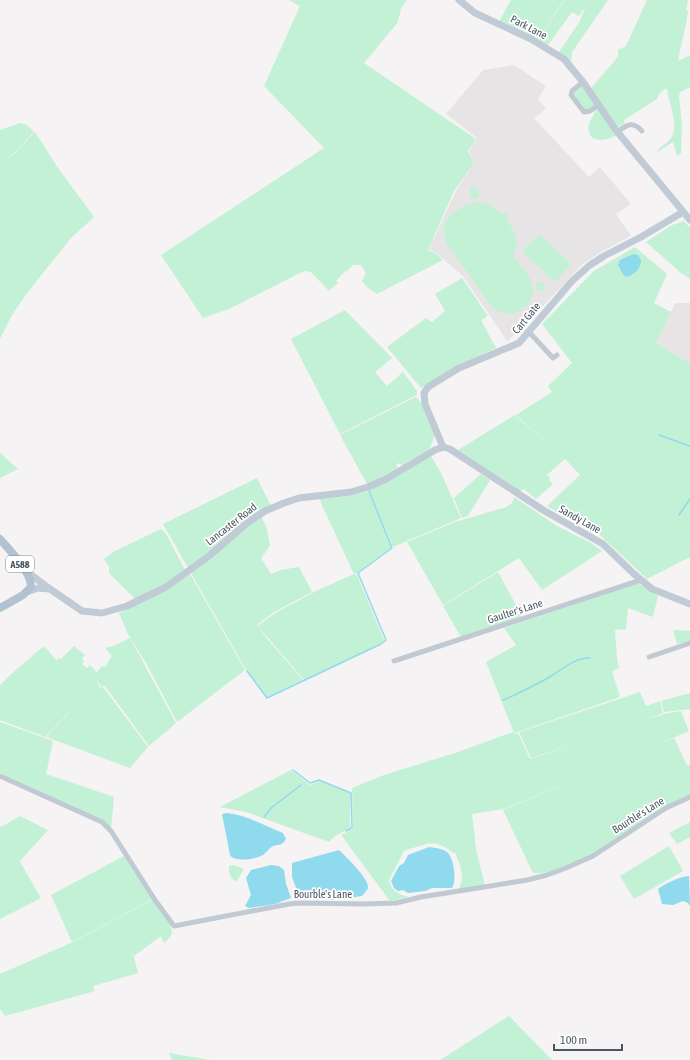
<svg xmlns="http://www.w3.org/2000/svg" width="690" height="1060" viewBox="0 0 690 1060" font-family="'Asap Condensed',sans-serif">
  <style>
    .education { fill: #e6e4e5 }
    .green { fill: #c3f1d5 }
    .water { fill: #90daee }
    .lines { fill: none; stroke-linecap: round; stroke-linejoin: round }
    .stream { stroke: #90daee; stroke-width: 1.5 }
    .street { stroke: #c1cad2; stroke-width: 5 }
    .secondary { stroke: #c1cbd6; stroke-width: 7 }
    .primary { stroke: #b3c2d1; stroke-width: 8 }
    .labels { text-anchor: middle; stroke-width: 3.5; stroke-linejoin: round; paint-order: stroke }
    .shield { fill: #fff; stroke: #808990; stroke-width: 1 }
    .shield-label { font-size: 10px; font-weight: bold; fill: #4a5661 }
    .street-label { font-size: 11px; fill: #4a5661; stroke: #fff }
  </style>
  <rect width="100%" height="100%" fill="#f5f3f3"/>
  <g class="education">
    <path d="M514,65L546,86L538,99L546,109L534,118L589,177L600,167L631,204L616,214L631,236L601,252L583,264L518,332L507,341L463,276L435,252L429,249L456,191L474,163L469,151L477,138L446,114L483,70Z"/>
    <path d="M675,303H690V363L656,343Z"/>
  </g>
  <g class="green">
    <path d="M289,0H407L401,8L398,22L364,63L476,139L468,151L474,163L454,191L428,250L435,253L443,260L377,294L368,288L362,281L366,273L361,265H353L346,272L345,271L336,281L338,283L329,291L311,272L304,271L229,309L203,318L161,255L324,148L264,86L300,6Z"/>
    <path d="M511,0H564L538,39L499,22Z"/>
    <path d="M565,0H608L572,52L571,63L559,52L580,21L584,10L589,5L583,10L579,16L572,12L548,45L538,39Z"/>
    <path d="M647,0H688L686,10L688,11C686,28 681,44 678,61L690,55V87L680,92L679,96L682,125L681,153L677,156L673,142L656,153C660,146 667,144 671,138C680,125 668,102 667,89H664L659,94L657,99L624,120L625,124L617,127L591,88L613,63L618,56V50L626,46Z"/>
    <path d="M582,86L595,105L589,110H585L573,94Z"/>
    <path d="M598,109L617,135C590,149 579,131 598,109Z"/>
    <path d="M20,123L27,125L34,132L12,155L5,160L13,155L35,132L58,168L94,217L71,238L27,293L12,315L0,339V130Z"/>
    <path d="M473,186L478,190L479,198L471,199L470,189Z"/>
    <path d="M478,202L488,204L501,213H507C507,231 524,232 513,256C519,264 529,274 532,284C538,308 509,323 492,307L446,242L443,227C450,212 463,205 478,202Z"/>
    <path d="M684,221L690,228V279L681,273L646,242L672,225Z"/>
    <path d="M539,234L571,264L555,282L522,251Z"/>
    <path d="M635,247L667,274L654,303L671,312L656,343L690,363V557L647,579L600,535L576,523L547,506L580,475L565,459L547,475L550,478L549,480L553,484L536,499L524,489L519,492L458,450L515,415L558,453L516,415L552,392L548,386L572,363L542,324L594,271Z"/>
    <path d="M462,278L488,316L481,320L496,348L458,365L421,388L387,347L426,318L432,322L445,311L435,294Z"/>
    <path d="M540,282L544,284L546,288L543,292L540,290L538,291L536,289L537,287L535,283H539Z"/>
    <path d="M345,310L392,358L375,372L387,386L403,372L417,391V395L340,434L291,339Z"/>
    <path d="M416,397L422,404L435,435L429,450L402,465L398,463L396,465L398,468L379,479L367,484L340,435Z"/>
    <path d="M0,453L18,469L0,478Z"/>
    <path d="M431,456L441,473L461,518L393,547L369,490Z"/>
    <path d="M481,474L490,480L468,516L462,518L454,498Z"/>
    <path d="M257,478L271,506L188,568L163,524Z"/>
    <path d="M368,491L392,547L357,573L354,574L357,575L384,640L382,643L304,680L258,626L277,612L316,591L354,574L321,503L320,499L351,496Z"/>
    <path d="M514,497L557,526L591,543L602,551L542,590L519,558L443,605L407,542L455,522L506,507L512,503Z"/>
    <path d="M261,516L267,529L270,546L261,558L271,574L280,570L299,567L312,592L274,612L257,625L269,641L303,680L267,697L245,668L191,573L241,530Z"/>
    <path d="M161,529L165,532L185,570L170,581L135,599L109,573V567L104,559L115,551Z"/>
    <path d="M498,572L523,618L461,637L443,606Z"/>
    <path d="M190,574L245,670L177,722L146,663L128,634L119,613L167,590Z"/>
    <path d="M638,583L658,596L653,617L628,608L626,629L615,630L617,659L619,668L612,671L620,697L514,733L486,662L516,645L504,628Z"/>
    <path d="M673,630L690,631V641L677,644Z"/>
    <path d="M130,638L176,723L149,746L105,686H101L96,678L100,687L96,688L103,687L148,747L130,768L46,737L92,689L45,737L0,720V685L9,676L44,646L56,660L59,658L61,659L74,646L85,655L82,659L84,661L82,664L87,668L90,665L96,671V673L102,666L105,667L112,656L105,648L113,646Z"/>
    <path d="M640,692L646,706L660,701L663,713L648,719L664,714L681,711L689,731L654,746L674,738L687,765H690V795C671,807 652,819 633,830C604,848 567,875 533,873L503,810L593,772L504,809L472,814L476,849L485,886L458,890C466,879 460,864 455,853H453C434,837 425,845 404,851L389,880C392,892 398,894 409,897L390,901L341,835L351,830L353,826L352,788L384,775L458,752L513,732L514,734L518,733L530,759L588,739L531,758L519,732Z"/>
    <path d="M690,693V709L664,712L661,701Z"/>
    <path d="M0,722L53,741L46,774L114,797L111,828L0,773Z"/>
    <path d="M291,770L310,785L320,781L348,792L350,794V828L335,836L329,842L246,812L220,807Z"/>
    <path d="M20,816L48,830L20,861L8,841L41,898L0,919V826L1,827Z"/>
    <path d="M690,822V837L677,844L669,833Z"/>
    <path d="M669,846L683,871L634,899L620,876Z"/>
    <path d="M124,856L153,899L72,942L51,895Z"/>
    <path d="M233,865L244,869L236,882C231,879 228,872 229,866Z"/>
    <path d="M154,899C158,906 173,925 172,933C171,937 167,940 164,943L161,936L134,956L128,945L134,957L138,973L93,986L95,991L5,1016L0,1009V974L73,942Z"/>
    <path d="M509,1016L552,1060H440Z"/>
    <path d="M169,1053L210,1060H172Z"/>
  </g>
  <g class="water">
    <path d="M633,254L638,255L641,260C641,269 635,274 626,277L622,273L618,265L620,260Z"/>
    <path d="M227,813C247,815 264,826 283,833L286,839C282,846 279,844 273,846C269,848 266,853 263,855C256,859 235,863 230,855L222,814Z"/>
    <path d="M429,847C435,848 442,848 447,852C454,857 457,882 452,888H432L425,891L408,893L403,890L398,891L394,888L391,881L399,866L404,863L408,855Z"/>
    <path d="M339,850C346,857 369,878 368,888C367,891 364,893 362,896L336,900L299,896L292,877V863Z"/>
    <path d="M271,865L279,866L284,870L286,884L291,898L275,904L249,908L245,906L251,895L246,878L251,870Z"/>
    <path d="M689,876L690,906L688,903L683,901L673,905L662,904L658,889C666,883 679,877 689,876Z"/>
  </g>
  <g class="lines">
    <g class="stream">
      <path d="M659,435L690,446"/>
      <path d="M679,515L690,499"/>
      <path d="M247,671L267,698L381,644L386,640L358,573L392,548L369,491"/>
      <path d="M503,700C518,694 533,686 548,678C560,671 575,657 590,658"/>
      <path d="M293,770L310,783L319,780L351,793L352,827L350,829L346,831"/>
      <path d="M264,817L271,808L301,785"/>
    </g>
    <g class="street">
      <path d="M583,82L572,91L571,95L584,112L590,111L599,105"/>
      <path d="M617,132C628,124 633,121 642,131"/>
      <path d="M529,332L553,358L557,355"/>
      <path d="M649,657L690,643"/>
      <path d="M394,661L641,580"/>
      <path d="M0,776L102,822L111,831L155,900L174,926L289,904L300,903L363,904L396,903L421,897L478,888L527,880L547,875L566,868L593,856L666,808L690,797"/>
    </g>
    <g class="secondary">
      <path d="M459,0L475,13L531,39L564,59L583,82L615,129L690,220"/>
      <path d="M443,447L425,404L424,393L428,387L459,368L519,343L572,281L590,265L604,256L641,237L683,212"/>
      <path d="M26,571L50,589"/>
      <path d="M27,592L38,588L50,589L82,611L102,613L127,606L166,587L209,556L247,523L265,511L284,503L299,498L351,492L368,487L386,479L435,450L443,447L450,449L543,510L603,544L634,574L652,589L690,604"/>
    </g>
    <path class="primary" d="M0,539C10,551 31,571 31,587L23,595L0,608"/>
  </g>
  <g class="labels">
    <rect class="shield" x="6" y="556" width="28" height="16" rx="3"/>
    <g class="shield-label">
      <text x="20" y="568">A588</text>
    </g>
    <g class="street-label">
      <text transform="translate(529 27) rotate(27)" y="4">Park Lane</text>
      <text transform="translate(526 318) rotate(-50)" y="4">Cart Gate</text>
      <text transform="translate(580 519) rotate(29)" y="4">Sandy Lane</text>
      <text transform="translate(231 524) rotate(-38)" y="4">Lancaster Road</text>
      <text transform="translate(515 611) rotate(-18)" y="4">Gaulter's Lane</text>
      <text transform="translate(638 815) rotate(-32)" y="4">Bourble's Lane</text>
      <text x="323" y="898">Bourble's Lane</text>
    </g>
  </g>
  <path d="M554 1044v6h68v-6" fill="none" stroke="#4a5661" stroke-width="2"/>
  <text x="560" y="1044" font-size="12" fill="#4a5661" stroke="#ffffff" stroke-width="3" paint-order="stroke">100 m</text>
</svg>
